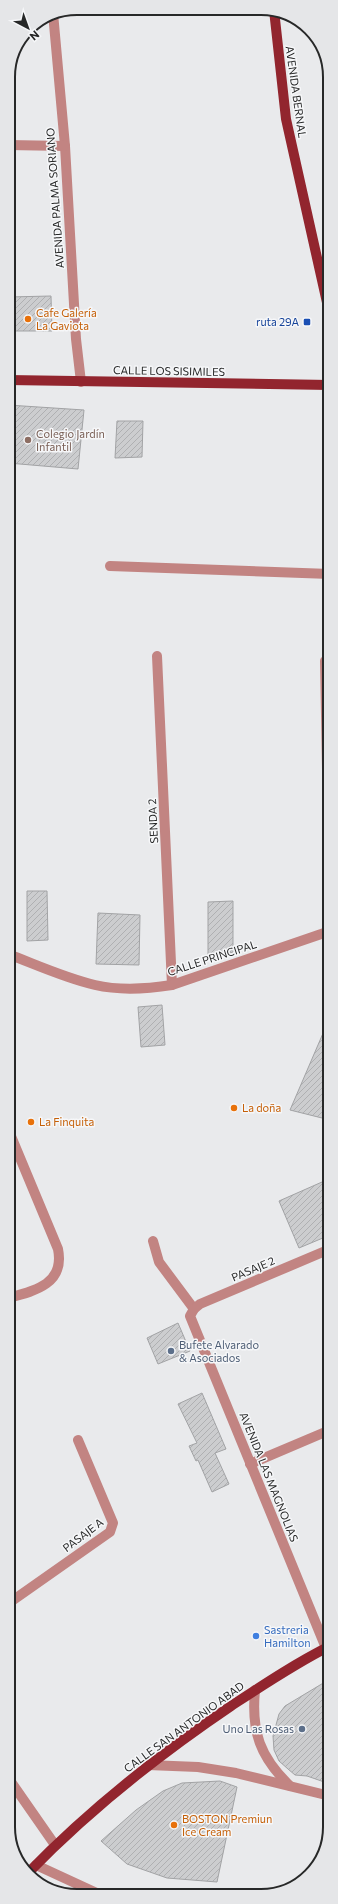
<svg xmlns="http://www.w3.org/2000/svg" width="338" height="1904" viewBox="0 0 338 1904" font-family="Commissioner,sans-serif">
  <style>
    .building { fill: url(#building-hatch); stroke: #a2a3a5 }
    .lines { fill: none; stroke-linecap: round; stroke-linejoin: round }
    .minor { stroke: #c28482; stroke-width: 10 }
    .major { stroke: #92252e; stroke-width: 10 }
    .food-dot { fill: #e8710a; stroke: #f6f7f9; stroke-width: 1.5 }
    .transit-dot { fill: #1a4fb4; stroke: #f6f7f9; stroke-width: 1.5 }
    .education-dot { fill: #8d6e63; stroke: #f6f7f9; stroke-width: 1.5 }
    .service-dot { fill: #5c6f8a; stroke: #f6f7f9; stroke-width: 1.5 }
    .shop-dot { fill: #3f7fe0; stroke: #f6f7f9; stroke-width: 1.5 }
    .labels { text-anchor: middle; stroke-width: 3; stroke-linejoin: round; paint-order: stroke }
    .street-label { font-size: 11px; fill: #272828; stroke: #f6f7f9 }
    .food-label { font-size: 11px; fill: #c56008; stroke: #f6f7f9; text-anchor: start }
    .transit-label { font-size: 11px; fill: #164399; stroke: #f6f7f9; text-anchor: end }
    .education-label { font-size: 11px; fill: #785e54; stroke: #f6f7f9; text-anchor: start }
    .service-label { font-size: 11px; fill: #4e5e75; stroke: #f6f7f9; text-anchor: start }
    .shop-label { font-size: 11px; fill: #366cbe; stroke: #f6f7f9; text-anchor: start }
    .rim { fill: none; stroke: #272828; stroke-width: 2 }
  </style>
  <defs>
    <pattern id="building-hatch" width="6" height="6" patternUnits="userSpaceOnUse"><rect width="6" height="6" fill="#cccdcf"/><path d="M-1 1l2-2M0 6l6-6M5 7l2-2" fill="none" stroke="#afb0b2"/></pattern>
  </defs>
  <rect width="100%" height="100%" fill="#e9eaec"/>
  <g class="building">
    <path d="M51,296L52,331H8V297Z"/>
    <path d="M8,405L84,410L78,469L8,463Z"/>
    <path d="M117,421H143L142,457L115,458Z"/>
    <path d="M27,891H47L48,940L27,941Z"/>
    <path d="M233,901V952L208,959V902Z"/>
    <path d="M98,913L140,915L139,965L96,964Z"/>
    <path d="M162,1005L165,1045L141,1047L138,1007Z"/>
    <path d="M330,1017V1120L290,1110Z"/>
    <path d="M322,1182L330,1201V1235L299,1248L279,1201Z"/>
    <path d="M178,1323L190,1351L158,1364L147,1338Z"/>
    <path d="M202,1393L226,1449L215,1453L229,1484L212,1492L198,1460L196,1461L189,1446L197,1443L178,1404Z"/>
    <path d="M330,1679V1784L307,1776L295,1775L288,1769L279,1761L274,1750L273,1736L279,1714L285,1706Z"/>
    <path d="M220,1781L237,1787L217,1882L167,1878L127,1864L101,1841L136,1810L163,1791L182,1783Z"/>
  </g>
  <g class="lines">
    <g class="minor">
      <path d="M53,13L65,146L76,339L81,382"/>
      <path d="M8,145L65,146"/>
      <path d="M110,566L330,574"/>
      <path d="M157,656L172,985"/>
      <path d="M325,661L330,932"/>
      <path d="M8,818L9,954"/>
      <path d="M8,954C37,965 65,978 95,985C121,991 147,989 172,985L330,931"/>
      <path d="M8,1129L58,1249C65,1284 35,1291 8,1298"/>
      <path d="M153,1241L159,1262L194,1309"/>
      <path d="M250,1464L330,1430"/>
      <path d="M9,1603L110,1532L113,1523L78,1440"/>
      <path d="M326,1648L190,1316L194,1309L200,1304L330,1249"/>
      <path d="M255,1690C251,1732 260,1757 290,1786"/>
      <path d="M148,1765L198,1767L236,1773L330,1796"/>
      <path d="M9,1779L55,1845"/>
      <path d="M36,1865L101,1895"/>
    </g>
    <g class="major">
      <path d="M274,10L286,119L330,316"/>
      <path d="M8,380L330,385"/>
      <path d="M27,1874C89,1810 157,1756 231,1706C263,1685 296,1663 330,1646"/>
    </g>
  </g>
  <g class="food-dot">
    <circle cx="28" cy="319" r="4"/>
    <circle cx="234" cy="1108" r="4"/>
    <circle cx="31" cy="1122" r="4"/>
    <circle cx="174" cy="1825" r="4"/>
  </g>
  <rect class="transit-dot" x="303" y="318" width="8" height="8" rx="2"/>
  <circle class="education-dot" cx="28" cy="440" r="4"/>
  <g class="service-dot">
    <circle cx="171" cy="1351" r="4"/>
    <circle cx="302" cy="1729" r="4"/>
  </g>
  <circle class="shop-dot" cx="256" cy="1636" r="4"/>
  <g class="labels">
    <g class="street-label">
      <text transform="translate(296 92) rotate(82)" y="4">AVENIDA BERNAL</text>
      <text transform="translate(55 198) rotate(-94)" y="4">AVENIDA PALMA SORIANO</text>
      <text transform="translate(169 371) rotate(1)" y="4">CALLE LOS SISIMILES</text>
      <text transform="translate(153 821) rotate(-93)" y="4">SENDA 2</text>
      <text transform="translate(212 958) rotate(-18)" y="4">CALLE PRINCIPAL</text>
      <text transform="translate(253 1269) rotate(-23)" y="4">PASAJE 2</text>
      <text transform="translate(269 1477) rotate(68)" y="4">AVENIDA LAS MAGNOLIAS</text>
      <text transform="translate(83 1535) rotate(-37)" y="4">PASAJE A</text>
      <text transform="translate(184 1727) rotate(-36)" y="4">CALLE SAN ANTONIO ABAD</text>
    </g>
    <g class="food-label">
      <text x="36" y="317">Cafe Galería<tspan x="36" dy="13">La Gaviota</tspan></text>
      <text x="242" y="1112">La doña</text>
      <text x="39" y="1126">La Finquita</text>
      <text x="182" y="1823">BOSTON Premiun<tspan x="182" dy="13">Ice Cream</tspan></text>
    </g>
    <g class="transit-label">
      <text x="299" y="326">ruta 29A</text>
    </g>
    <g class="education-label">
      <text x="36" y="438">Colegio Jardín<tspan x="36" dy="13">Infantil</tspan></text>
    </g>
    <g class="service-label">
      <text x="179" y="1349">Bufete Alvarado<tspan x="179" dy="13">&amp; Asociados</tspan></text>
      <text x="294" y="1733" text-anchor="end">Uno Las Rosas</text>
    </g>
    <g class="shop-label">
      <text x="264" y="1634">Sastreria<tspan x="264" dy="13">Hamilton</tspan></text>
    </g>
  </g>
  <path d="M0 0H338V1904H0ZM77 15H261A62 62 0 0 1 323 77V1827A62 62 0 0 1 261 1889H77A62 62 0 0 1 15 1827V77A62 62 0 0 1 77 15Z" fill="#e5e6e8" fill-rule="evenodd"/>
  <path class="rim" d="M77 15H261A62 62 0 0 1 323 77V1827A62 62 0 0 1 261 1889H77A62 62 0 0 1 15 1827V77A62 62 0 0 1 77 15Z"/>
  <g transform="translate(28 28) rotate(139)" stroke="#f6f7f9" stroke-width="3" paint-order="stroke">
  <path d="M0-3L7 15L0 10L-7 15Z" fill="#272828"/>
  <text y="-6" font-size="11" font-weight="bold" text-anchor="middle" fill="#272828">N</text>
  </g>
</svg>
